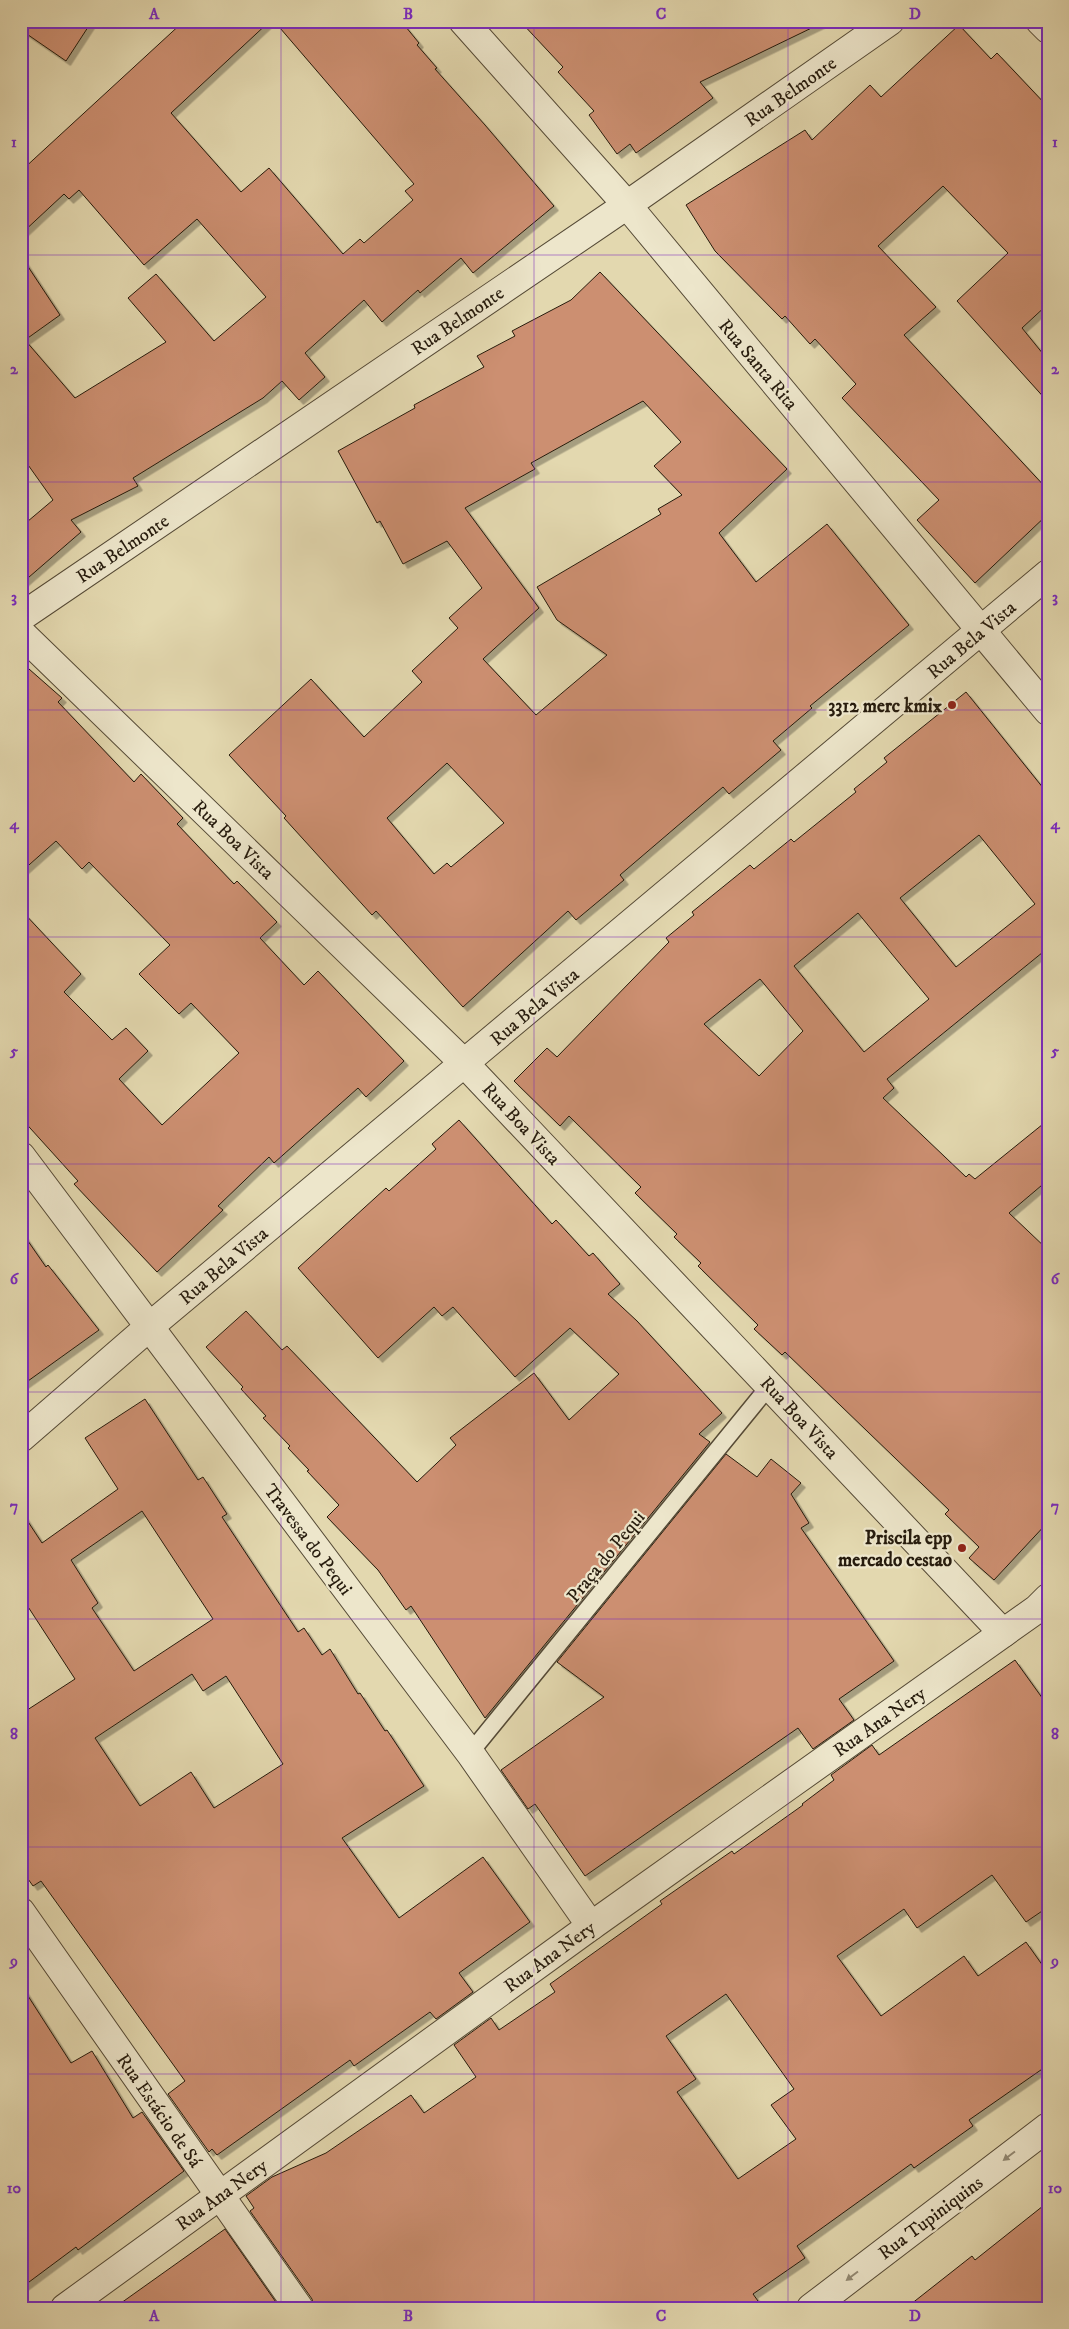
<svg xmlns="http://www.w3.org/2000/svg" width="1069" height="2329" viewBox="0 0 1069 2329" font-family="'IM FELL DW Pica',serif">
  <style>
    .building { fill: #cc8f71; stroke: #261b0d; fill-rule: evenodd; filter: url(#shadow) }
    .lines { fill: none; stroke-linecap: round; stroke-linejoin: round }
    .lane-casing { stroke: #554a36; stroke-width: 19 }
    .street-casing { stroke: #554a36; stroke-width: 30 }
    .lane { stroke: #ede6cb; stroke-width: 16 }
    .street { stroke: #ede6cb; stroke-width: 28 }
    .oneway { fill: #938b76 }
    .grid { fill: none; stroke: #7b2cbf; stroke-width: 1; stroke-opacity: 0.55 }
    .poi-dot { fill: #8f2418; stroke: #ede6cb; stroke-width: 2 }
    .labels { text-anchor: middle; stroke-width: 4.5; stroke-linejoin: round; paint-order: stroke }
    .street-label { font-size: 19px; fill: #261b0d; stroke: #ede6cb }
    .poi-label { font-size: 19px; font-weight: bold; fill: #261b0d; stroke: #ede6cb; text-anchor: end }
    .neatline { fill: none; stroke: #7b2cbf; stroke-width: 2 }
    .grid-label { font-size: 16px; text-anchor: middle; font-weight: bold; fill: #7b2cbf }
  </style>
  <defs>
    <filter id="shadow"><feDropShadow dx="4.5" dy="4.5" stdDeviation="0" flood-color="#0004"/></filter>
  </defs>
  <rect width="100%" height="100%" fill="#e3d8af"/>
  <filter id="stains"><feTurbulence type="fractalNoise" baseFrequency=".004" numOctaves="4"/><feColorMatrix values="0 0 0 0 .2 0 0 0 0 .09 0 0 0 0 .02 0 0 0 .5 -.17"/></filter>
  <radialGradient id="worn" r=".72"><stop offset=".6" stop-color="#630" stop-opacity="0"/><stop offset="1" stop-color="#630" stop-opacity=".3"/></radialGradient>
  <g class="building">
    <path d="M21,21H92L66,61L21,30Z"/>
    <path d="M184,21H270L171,113L241,192L269,168L343,254L360,239L364,243L413,200L405,191L414,184L274,21H401L419,43L417,45L437,68L435,69L485,125L554,206L473,273L461,258L420,293L418,290L382,322L364,300L305,353L325,377L299,400L282,381L263,398L133,478L138,486L71,520L81,532L21,584V527L53,500L21,455V256L60,315L25,340L75,398L166,342L128,298L156,274L214,341L266,297L197,219L144,265L79,190L69,199L64,194L21,234V171Z"/>
    <path d="M520,21H826L700,82L713,98L636,153L630,144L617,154L589,115L594,111L558,72L563,67Z"/>
    <path d="M959,25L991,59L997,53L1048,107V304L1022,328L1048,360V402L957,301L1008,253L943,186L878,246L936,307L904,335L1048,490V514L975,583L917,520L939,500L842,398L856,384L815,339L810,344L785,316L782,319L715,251L686,205L805,130L812,140L870,85L881,97Z"/>
    <path d="M600,272L787,469L719,533L756,582L827,524L909,625L810,706L812,708L773,741L781,750L729,794L723,787L620,875L624,880L576,920L568,911L463,1007L376,911L372,915L284,818L286,816L229,755L311,679L364,737L422,682L412,671L458,628L449,618L482,588L447,541L403,564L380,521L377,523L338,451L415,408L414,405L484,367L477,356L515,336L512,331L571,300ZM643,401L681,442L654,466L682,495L658,509L661,514L537,587L557,620L607,655L536,715L483,659L539,608L465,508L535,469L531,463ZM447,763L504,823L451,867L447,863L434,874L387,818Z"/>
    <path d="M21,662L62,698L58,702L134,782L141,774L183,818L177,824L234,884L237,881L277,922L260,938L304,985L318,971L404,1061L366,1097L358,1088L274,1163L269,1157L218,1206L223,1210L157,1272L74,1184L78,1181L21,1118V910L81,974L64,992L112,1040L126,1028L148,1051L119,1079L162,1125L239,1053L191,1003L179,1014L139,974L170,945L89,862L82,869L56,841L21,872Z"/>
    <path d="M966,692L1048,794V948L887,1079L894,1088L883,1098L966,1177L969,1174L975,1179L1048,1120V1180L1009,1213L1048,1250V1522L994,1580L969,1558L979,1547L945,1514L949,1510L785,1352L782,1355L754,1329L758,1325L698,1266L701,1263L674,1237L677,1234L635,1193L641,1187L569,1116L560,1126L514,1081L547,1048L557,1057L669,942L666,938L694,915L692,912L750,865L754,869L791,839L794,842L856,792L854,789L887,762L884,758ZM979,835L1035,904L956,967L900,898ZM858,913L929,999L864,1052L794,966ZM760,979L803,1031L759,1076L704,1024Z"/>
    <path d="M459,1120L552,1224L556,1220L589,1256L593,1253L620,1284L608,1294L637,1321L722,1413L699,1434L710,1442L485,1718L411,1606L406,1610L378,1570L327,1517L339,1505L307,1471L309,1470L288,1448L290,1446L263,1418L266,1416L241,1389L243,1387L206,1347L246,1311L282,1350L287,1346L417,1482L456,1445L450,1438L534,1373L569,1420L619,1374L570,1328L515,1377L453,1307L442,1316L434,1307L378,1358L298,1268L386,1188L389,1191L436,1149L432,1144Z"/>
    <path d="M21,1231L46,1267L48,1265L99,1330L21,1386Z"/>
    <path d="M145,1399L198,1480L203,1477L227,1514L222,1517L298,1632L304,1628L322,1655L330,1649L358,1694L360,1693L385,1731L387,1730L424,1786L342,1838L399,1918L483,1857L530,1922L459,1973L473,1992L436,2019L430,2012L354,2066L350,2060L217,2155L212,2149L209,2152L168,2094L185,2081L41,1881L33,1886L21,1869V1714L75,1679L21,1596V1511L42,1543L118,1489L85,1438ZM142,1511L213,1619L134,1671L92,1608L98,1603L71,1560ZM192,1674L203,1691L226,1676L283,1764L214,1808L191,1772L140,1806L95,1738Z"/>
    <path d="M726,1454L757,1477L771,1459L801,1483L791,1494L809,1523L801,1528L894,1661L839,1699L854,1720L813,1749L798,1728L585,1876L535,1804L528,1809L501,1770L604,1697L557,1662Z"/>
    <path d="M1015,1660L1048,1706V1907L1026,1922L992,1875L917,1928L904,1909L837,1956L881,2016L964,1956L978,1976L1026,1942L1048,1973V2065L969,2120L973,2126L914,2168L911,2164L797,2246L805,2258L753,2294L763,2308H314L312,2299L250,2211L254,2208L246,2196L272,2177L326,2153L411,2095L424,2113L476,2077L454,2045L491,2018L499,2030L555,1992L550,1984L662,1904L660,1901L732,1851L734,1854L803,1805L802,1804L834,1780L831,1775L872,1745L879,1755ZM726,1994L794,2089L771,2105L796,2139L738,2179L677,2092L696,2079L666,2036Z"/>
    <path d="M21,1985L71,2063L92,2051L133,2118L142,2112L184,2171L78,2250L76,2247L21,2288Z"/>
    <path d="M1048,2202V2308H906L972,2256L975,2260Z"/>
    <path d="M225,2229L280,2308H114Z"/>
  </g>
  <g class="lines">
    <g class="lane-casing">
      <path id="lane" d="M470,1753L770,1385"/>
    </g>
    <g class="street-casing">
      <g id="street">
        <path d="M463,21L627,205L1048,711"/>
        <path d="M1040,21L1048,29"/>
        <path d="M21,617L627,205L890,21"/>
        <path d="M21,633L465,1064L1003,1633"/>
        <path d="M21,1156L470,1753L591,1926"/>
        <path d="M21,1438L149,1327L1048,574"/>
        <path d="M21,1912L299,2308"/>
        <path d="M65,2308L591,1926L1037,1609L1048,1598"/>
        <path d="M811,2308L1048,2127"/>
      </g>
    </g>
    <use href="#lane" class="lane"/>
    <use href="#street" class="street"/>
  </g>
  <defs><path id="oneway-solid" d="M-6-.8H1V-3.2L6.5 0L1 3.2V.8H-6Z" transform="scale(1.25)"/></defs>
  <g class="oneway">
    <use href="#oneway-solid" transform="translate(1009 2156) rotate(143)"/>
    <use href="#oneway-solid" transform="translate(852 2276) rotate(143)"/>
  </g>
  <path class="grid" d="M281,21V2308M534,21V2308M788,21V2308M21,255H1048M21,482H1048M21,710H1048M21,937H1048M21,1164H1048M21,1392H1048M21,1619H1048M21,1847H1048M21,2074H1048"/>
  <g class="poi-dot">
    <circle cx="952" cy="705" r="5"/>
    <circle cx="962" cy="1548" r="5"/>
  </g>
  <g class="labels">
    <g class="street-label">
      <text transform="translate(790 91) rotate(-35)" y="7">Rua Belmonte</text>
      <text transform="translate(457 320) rotate(-34)" y="7">Rua Belmonte</text>
      <text transform="translate(759 364) rotate(50)" y="7">Rua Santa Rita</text>
      <text transform="translate(122 548) rotate(-34)" y="7">Rua Belmonte</text>
      <text transform="translate(971 639) rotate(-40)" y="7">Rua Bela Vista</text>
      <text transform="translate(234 839) rotate(44)" y="7">Rua Boa Vista</text>
      <text transform="translate(534 1006) rotate(-40)" y="7">Rua Bela Vista</text>
      <text transform="translate(522 1123) rotate(47)" y="7">Rua Boa Vista</text>
      <text transform="translate(223 1265) rotate(-40)" y="7">Rua Bela Vista</text>
      <text transform="translate(800 1417) rotate(47)" y="7">Rua Boa Vista</text>
      <text transform="translate(309 1539) rotate(53)" y="7">Travessa do Pequi</text>
      <text transform="translate(605 1556) rotate(-51)" y="7">Praça do Pequi</text>
      <text transform="translate(879 1721) rotate(-35)" y="7">Rua Ana Nery</text>
      <text transform="translate(549 1956) rotate(-36)" y="7">Rua Ana Nery</text>
      <text transform="translate(160 2110) rotate(55)" y="7">Rua Estácio de Sá</text>
      <text transform="translate(221 2194) rotate(-36)" y="7">Rua Ana Nery</text>
      <text transform="translate(930 2217) rotate(-37)" y="7">Rua Tupiniquins</text>
    </g>
    <g class="poi-label">
      <text x="942" y="712">3312 merc kmix</text>
      <text x="952" y="1544">Priscila epp<tspan x="952" dy="22">mercado cestao</tspan></text>
    </g>
  </g>
  <rect width="1069" height="2329" fill="none" stroke="#e3d8af" stroke-width="55"/>
  <rect x="28" y="28" width="1014" height="2274" class="neatline"/>
  <g class="grid-label">
    <text x="154" y="19">A</text>
    <text x="408" y="19">B</text>
    <text x="661" y="19">C</text>
    <text x="915" y="19">D</text>
    <text x="14" y="147">1</text>
    <text x="1055" y="147">1</text>
    <text x="14" y="374">2</text>
    <text x="1055" y="374">2</text>
    <text x="14" y="602">3</text>
    <text x="1055" y="602">3</text>
    <text x="14" y="829">4</text>
    <text x="1055" y="829">4</text>
    <text x="14" y="1056">5</text>
    <text x="1055" y="1056">5</text>
    <text x="14" y="1284">6</text>
    <text x="1055" y="1284">6</text>
    <text x="14" y="1511">7</text>
    <text x="1055" y="1511">7</text>
    <text x="14" y="1739">8</text>
    <text x="1055" y="1739">8</text>
    <text x="14" y="1966">9</text>
    <text x="1055" y="1966">9</text>
    <text x="14" y="2193">10</text>
    <text x="1055" y="2193">10</text>
    <text x="154" y="2321">A</text>
    <text x="408" y="2321">B</text>
    <text x="661" y="2321">C</text>
    <text x="915" y="2321">D</text>
  </g>
  <rect width="100%" height="100%" filter="url(#stains)"/>
  <rect width="100%" height="100%" fill="url(#worn)"/>
</svg>
